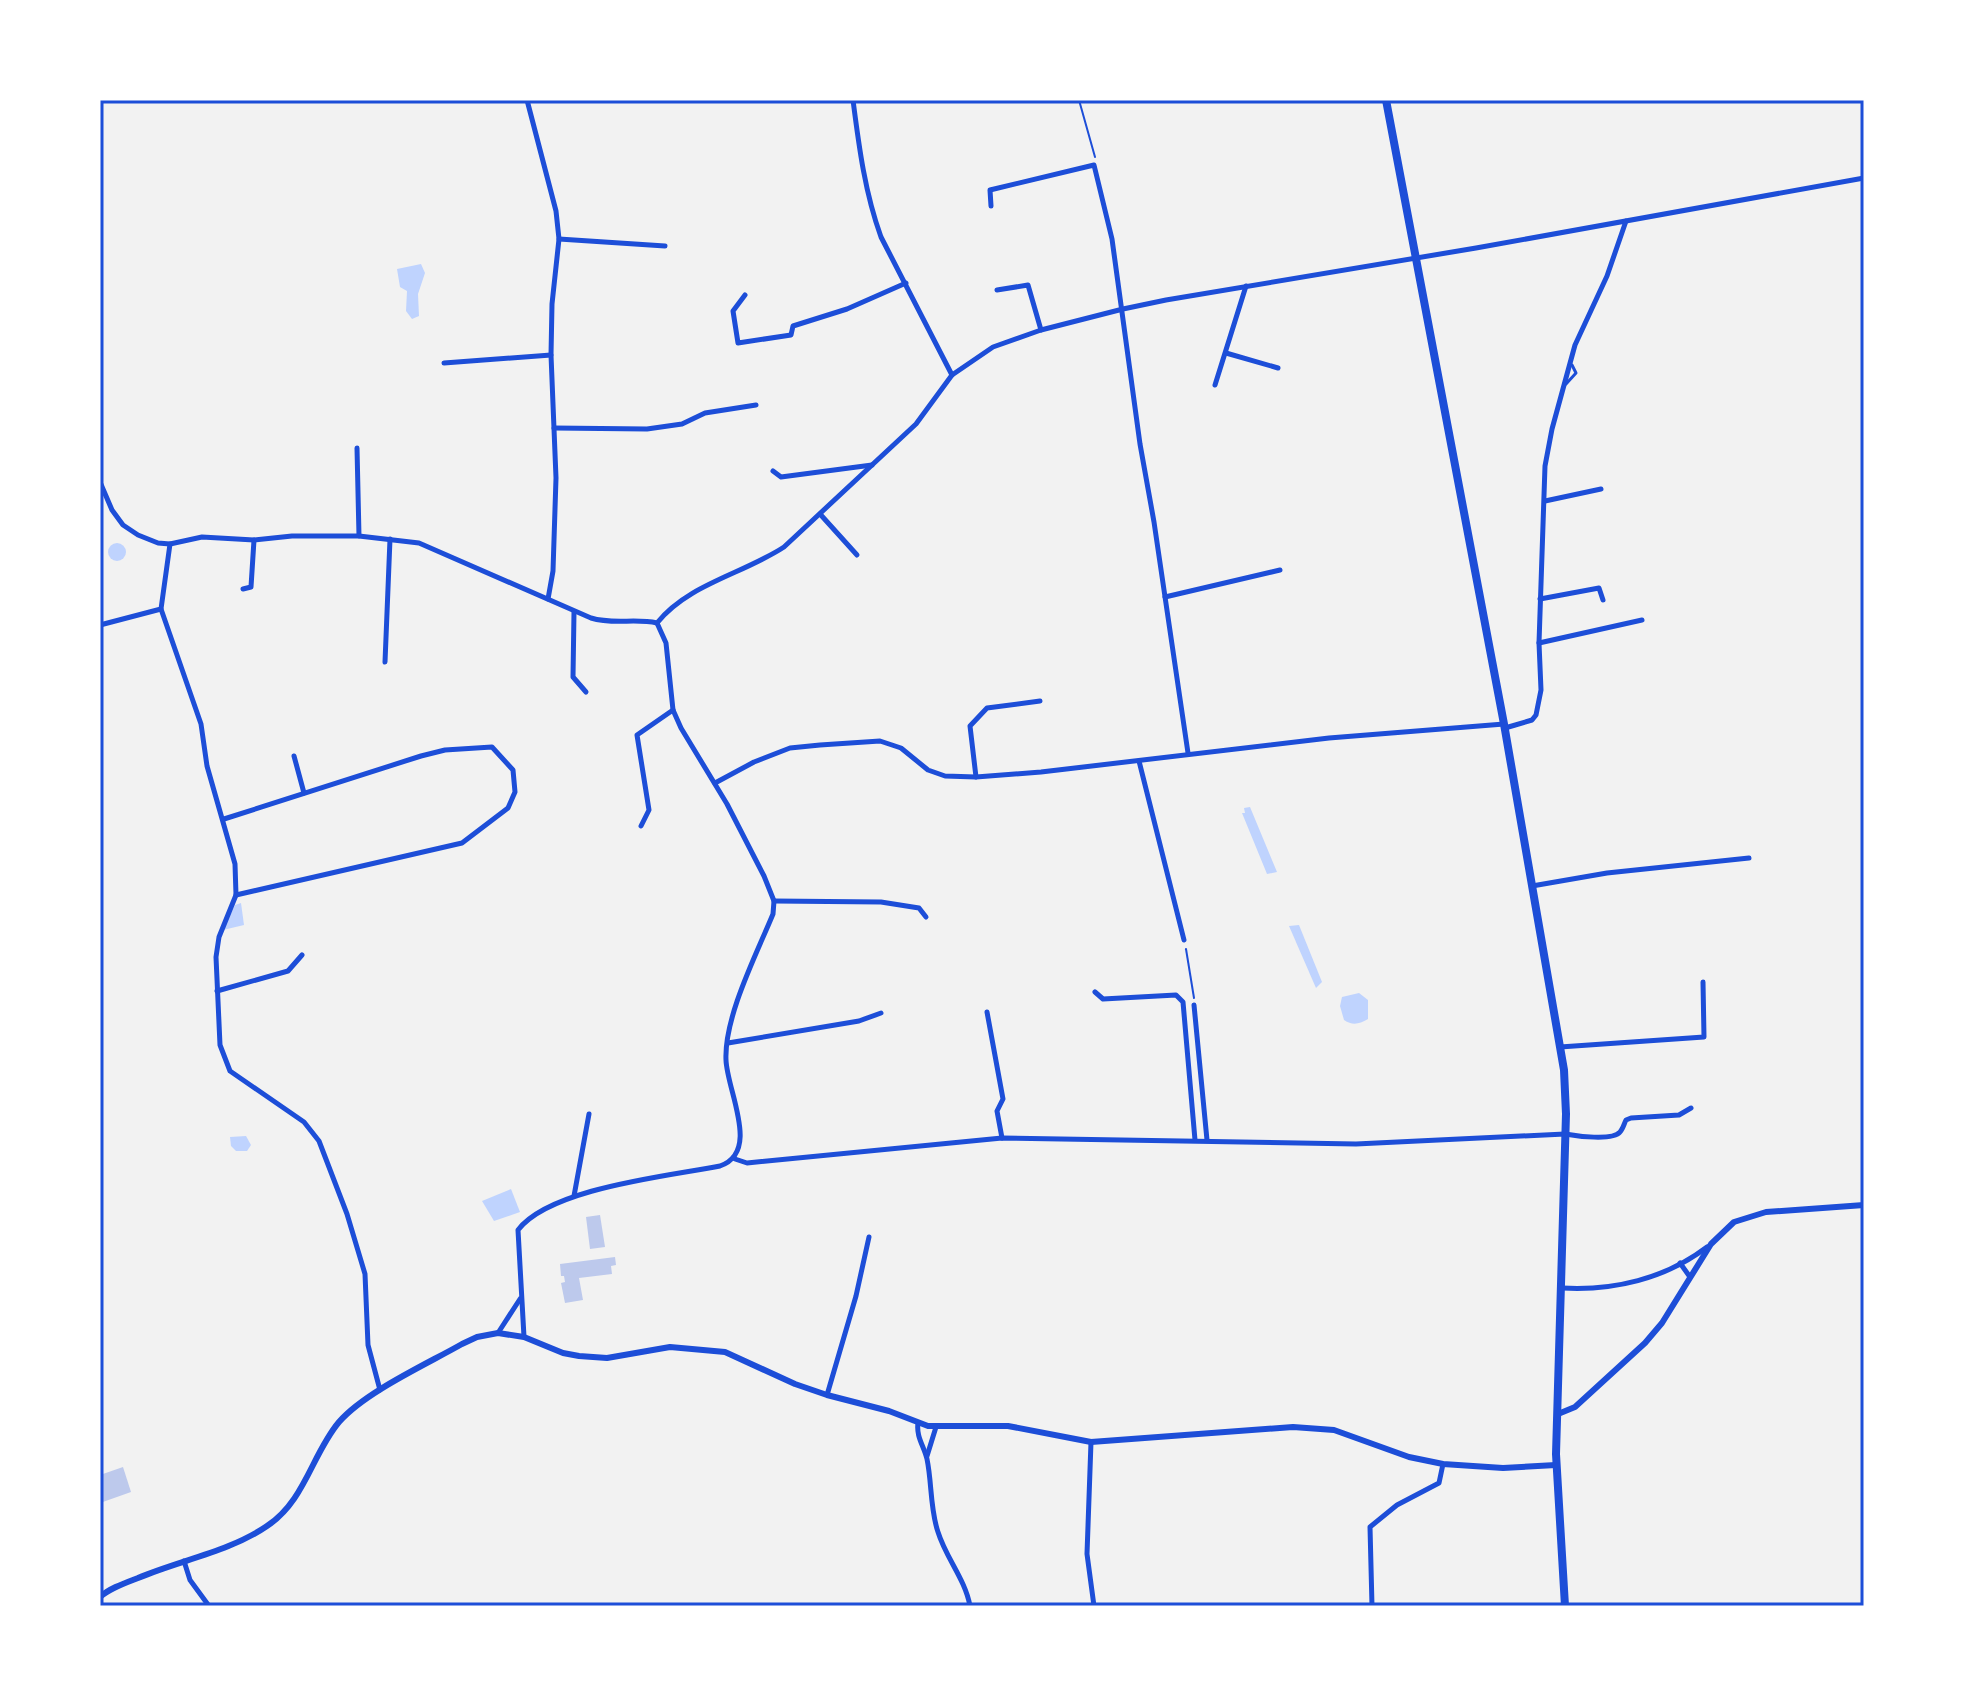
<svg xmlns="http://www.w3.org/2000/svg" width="1964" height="1706" viewBox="0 0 1964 1706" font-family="Helvetica,sans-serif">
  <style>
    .water { fill: #bfd3fe }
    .building { fill: #bdc9ec }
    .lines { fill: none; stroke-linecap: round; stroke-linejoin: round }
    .path { stroke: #1d4ed8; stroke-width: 2 }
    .service { stroke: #1d4ed8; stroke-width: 3 }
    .minor { stroke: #1d4ed8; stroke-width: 5 }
    .tertiary { stroke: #1d4ed8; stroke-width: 6 }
    .primary { stroke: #1d4ed8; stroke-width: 8 }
    .neatline { fill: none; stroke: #1d4ed8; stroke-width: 3 }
  </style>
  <rect width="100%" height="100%" fill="#f2f2f2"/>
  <g class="water">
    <path d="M421,264L425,273L418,294L419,316L412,319L406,311L407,291L400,287L397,269Z"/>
    <circle cx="117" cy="552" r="9"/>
    <path d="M1250,807L1277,872L1267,874L1242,813H1245L1244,808Z"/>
    <path d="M241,903L244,925L223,930L235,905Z"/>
    <path d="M1299,925L1322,982L1316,988L1289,926Z"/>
    <path d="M1359,993L1368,1000V1019C1359,1024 1353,1026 1344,1020L1340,1006L1342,997Z"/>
    <path d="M246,1136L251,1145L247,1151H236L231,1146L230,1137Z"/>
    <path d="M511,1189L520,1212L494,1221L482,1201Z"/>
  </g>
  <g class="building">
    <path d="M600,1215L605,1247L590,1249L586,1217Z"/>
    <path d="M615,1257L616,1265L611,1266L612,1274L579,1278L583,1300L565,1303L561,1283L565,1282L564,1276H561L560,1264Z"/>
    <path d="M123,1467L131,1492L100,1503V1475Z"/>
  </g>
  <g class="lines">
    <g class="path">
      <path d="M1079,100L1095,157"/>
      <path d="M1186,949L1194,998"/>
    </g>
    <path class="service" d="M1566,384L1576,373L1572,365"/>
    <g class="minor">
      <path d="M527,100L556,211L559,239L552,304L551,355L556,478L553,571L548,599"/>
      <path d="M853,100C859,147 865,193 881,237L952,375"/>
      <path d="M991,206L990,190L1094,165L1112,239L1140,444L1154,522L1188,753"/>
      <path d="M559,239L665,246"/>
      <path d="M997,290L1028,285L1041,330"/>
      <path d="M745,295L733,311L738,343L791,335L793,326L847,309L906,283"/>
      <path d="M1226,353L1278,368"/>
      <path d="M444,363L551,355"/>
      <path d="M1215,385L1246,286"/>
      <path d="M554,428L647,429L682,424L705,413L756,405"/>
      <path d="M357,448L359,536"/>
      <path d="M773,471L781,477L872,465"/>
      <path d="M100,482L112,510L123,525L138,535L158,543L170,544L202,537L254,540L292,536H359L419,543L591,618C613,625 635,618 657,623C688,584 743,574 784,547L916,424L952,375L993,347L1041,330L1123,309L1166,300L1476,248L1864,178"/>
      <path d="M1545,501L1601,489"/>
      <path d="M820,514L857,555"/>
      <path d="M243,589L251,587L254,540"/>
      <path d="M1165,597L1280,570"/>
      <path d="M1540,599L1599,588L1603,600"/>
      <path d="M161,609L201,724L207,766L235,864L236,895L219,937L216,957L220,1045L230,1071L304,1122L319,1141L347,1214L365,1274L368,1345L380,1390"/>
      <path d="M574,612L573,677L586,692"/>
      <path d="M100,625L161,609L170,544"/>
      <path d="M1539,643L1642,620"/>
      <path d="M385,662L390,539"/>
      <path d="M1505,728L1532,720L1536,715L1541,690L1539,643L1545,466L1552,429L1575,345L1607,276L1626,221"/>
      <path d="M294,756L304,793"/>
      <path d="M1139,761L1184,940"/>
      <path d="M976,777L970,726L987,708L1040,701"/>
      <path d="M715,783L754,762L790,748L820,745L880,741L901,748L928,770L945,776L976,777L1041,772L1329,738L1504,724"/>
      <path d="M224,819L421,756L445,750L492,747L513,770L515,792L508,808L462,843L236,895"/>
      <path d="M641,826L649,810L637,735L673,710"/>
      <path d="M1532,886L1607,873L1749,858"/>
      <path d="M774,901L881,902L919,908L926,917"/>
      <path d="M217,991L288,971L302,955"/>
      <path d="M1095,992L1103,999L1176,995L1183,1002L1195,1140"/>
      <path d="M1194,1005L1207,1140"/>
      <path d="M987,1012L1003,1099L997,1111L1002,1138"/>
      <path d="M728,1043L859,1021L881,1013"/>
      <path d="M1560,1047L1704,1037L1703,982"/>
      <path d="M735,1159L747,1163L1002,1138L1356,1144L1565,1134C1576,1136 1613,1141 1620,1132C1623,1129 1624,1124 1626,1120L1631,1118L1679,1115L1691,1108"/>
      <path d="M574,1196L589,1114"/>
      <path d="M1680,1263L1690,1277"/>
      <path d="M1562,1288C1613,1291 1665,1279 1707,1247"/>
      <path d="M498,1333L520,1299"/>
      <path d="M524,1337L518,1230C550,1188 669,1176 720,1166C761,1152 727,1091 726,1060C724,1017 757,953 773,914L774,901L764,876L727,804L681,728L673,710L666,643L657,623"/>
      <path d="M827,1395L856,1296L869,1237"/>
      <path d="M918,1423C916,1437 924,1446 927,1459C932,1483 930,1509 938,1532C946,1558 965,1579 970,1606"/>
      <path d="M1091,1442L1087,1554L1094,1606"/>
      <path d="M927,1456L936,1427"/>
      <path d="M184,1561L190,1580L209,1606"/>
      <path d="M1372,1606L1370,1527L1397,1505L1439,1483L1443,1464"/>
    </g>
    <g class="tertiary">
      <path d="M1558,1414L1575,1407L1645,1343L1662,1323L1711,1244L1734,1222L1766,1212L1864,1205"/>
      <path d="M100,1597C110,1588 125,1583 138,1578C180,1560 229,1552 267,1526C305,1501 312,1454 339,1422C365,1392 427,1364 462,1344L477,1337L498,1333L524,1337L563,1353L579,1356L607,1358L670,1347L725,1352L795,1384L827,1395L889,1411L928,1426H1008L1091,1442L1293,1427L1334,1430L1409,1457L1443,1464L1503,1468L1556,1465"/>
    </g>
    <path class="primary" d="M1386,100L1504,724L1564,1070L1566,1114L1556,1454L1565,1606"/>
  </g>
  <rect width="1964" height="1706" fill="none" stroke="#ffffff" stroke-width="204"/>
  <rect x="102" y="102" width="1760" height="1502" class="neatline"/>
</svg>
